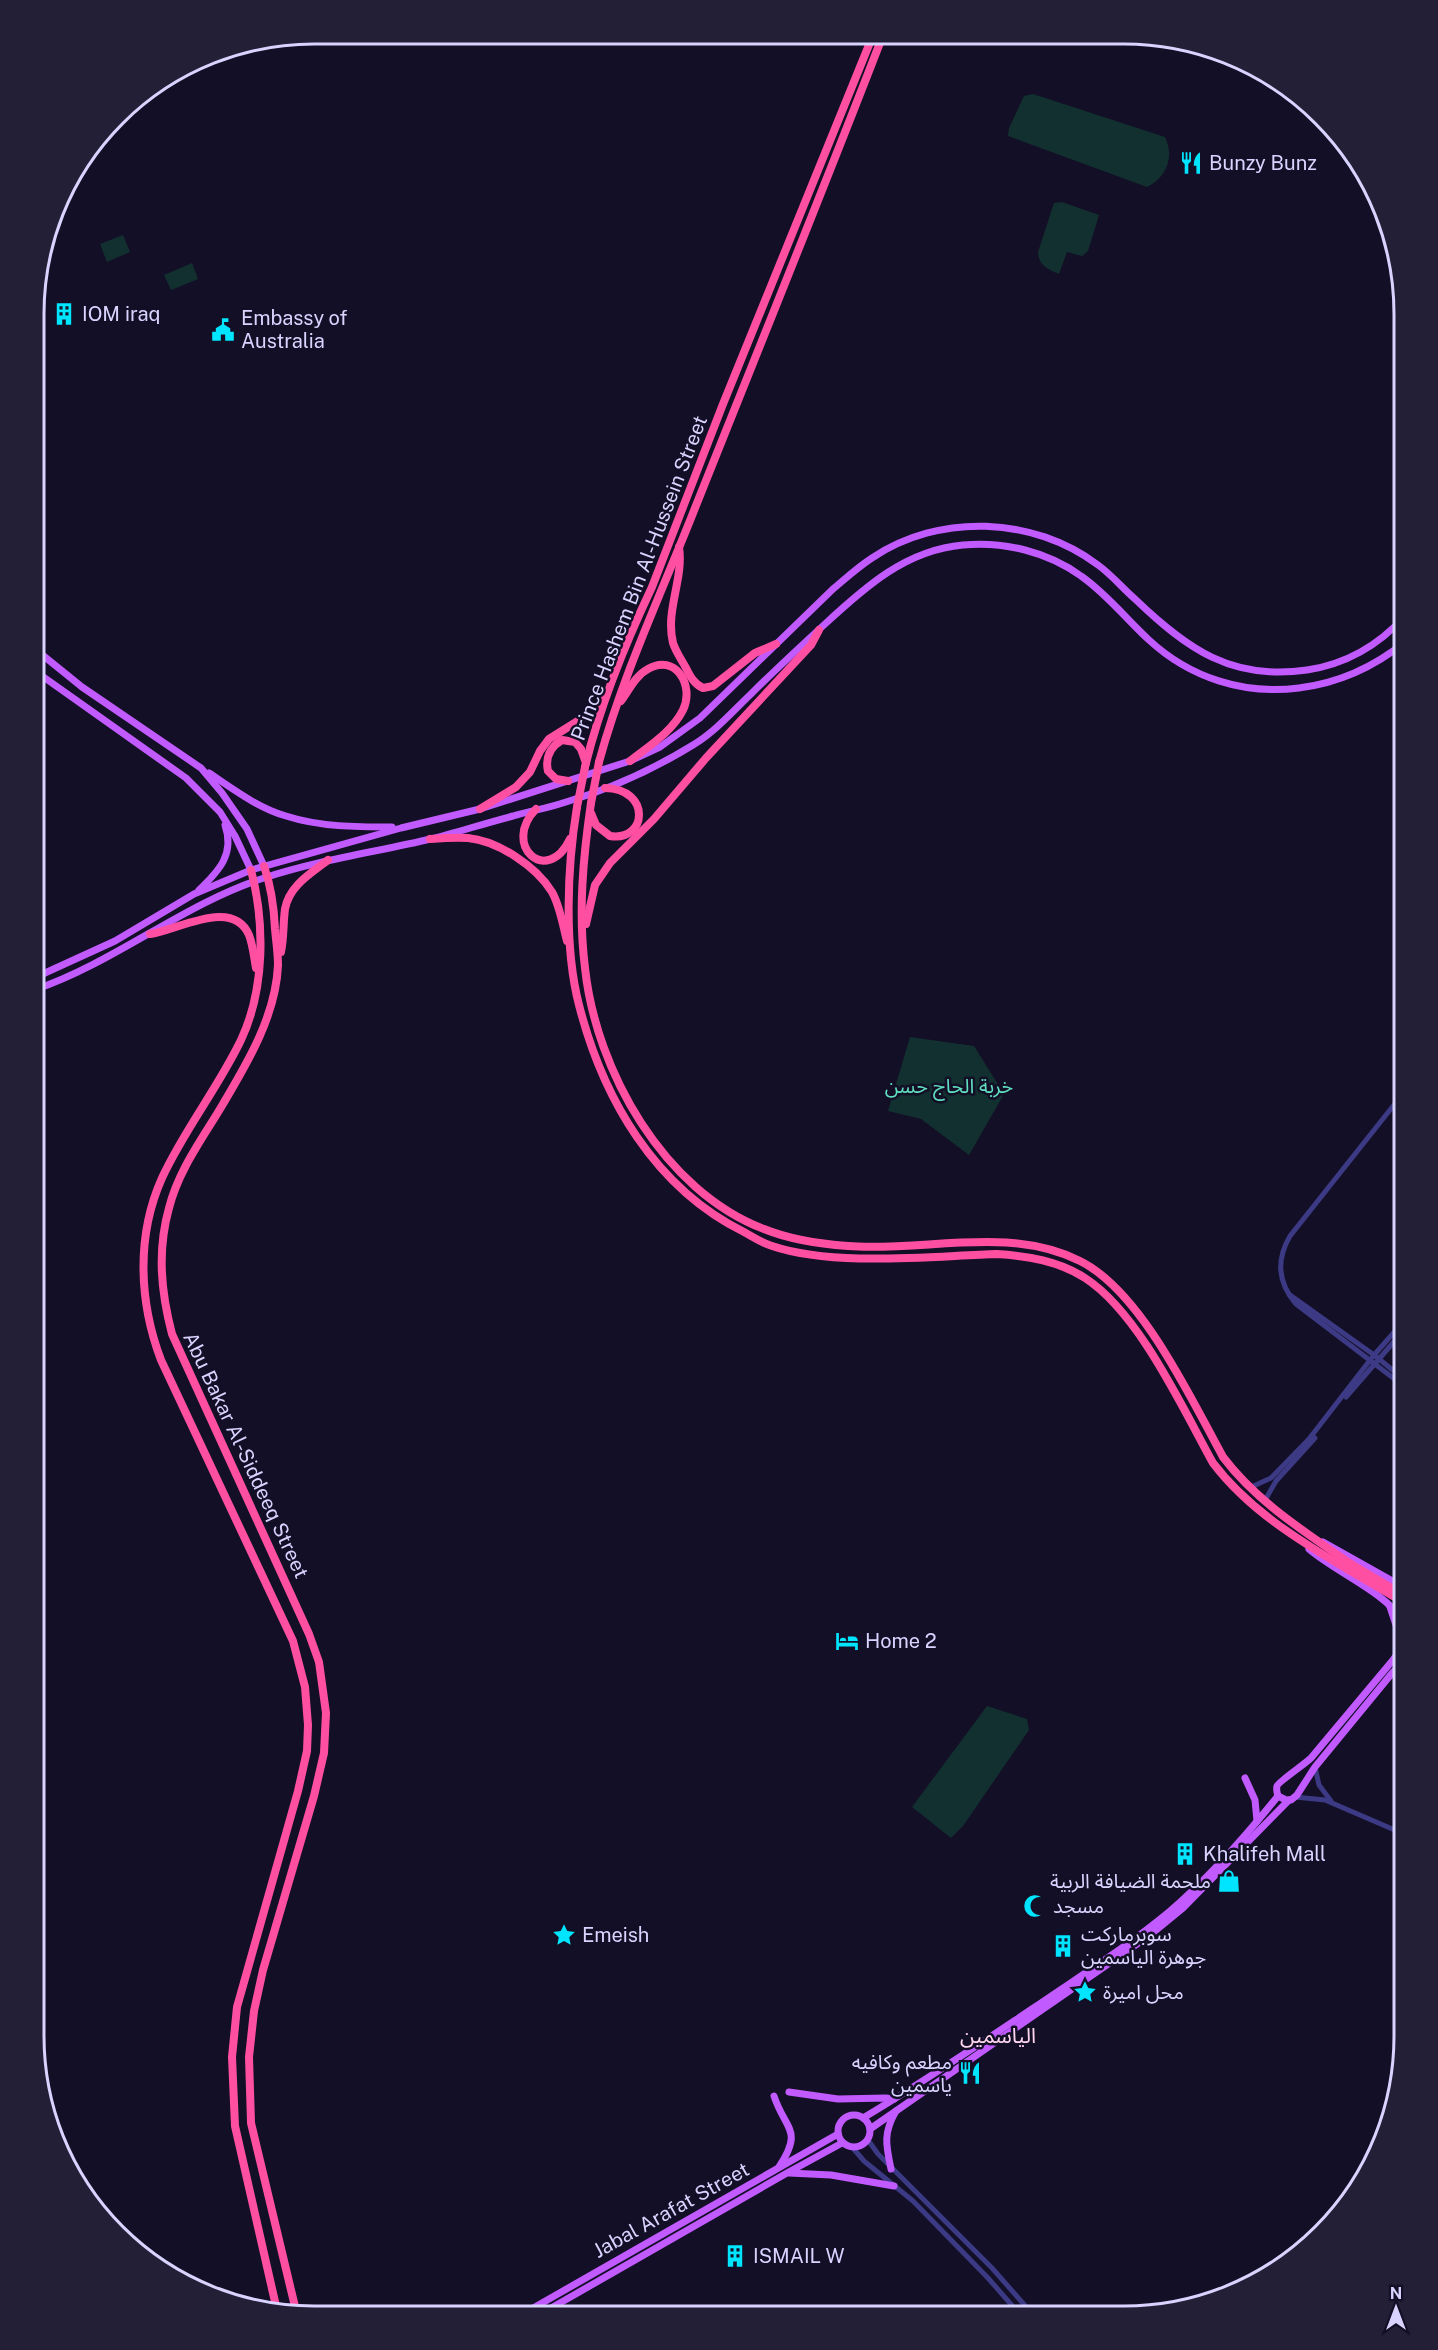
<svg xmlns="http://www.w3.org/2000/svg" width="1438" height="2350" viewBox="0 0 1438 2350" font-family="'Public Sans','Noto Sans Arabic',sans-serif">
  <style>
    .green { fill: #12302f }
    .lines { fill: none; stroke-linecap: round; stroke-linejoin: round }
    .minor { stroke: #3d3a85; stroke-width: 5 }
    .major { stroke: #c25bff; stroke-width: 7 }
    .highway { stroke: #ff4fa3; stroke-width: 8 }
    .highway-bridge { stroke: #ff4fa3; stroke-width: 8 }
    .labels { text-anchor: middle; stroke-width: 5; stroke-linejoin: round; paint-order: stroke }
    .poi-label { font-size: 20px; fill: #d9d4ff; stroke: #130f26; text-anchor: start }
    .street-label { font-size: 20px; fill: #d9d4ff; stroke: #130f26 }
    .park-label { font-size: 20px; fill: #5fe0c0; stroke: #130f26 }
    .neighbourhood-label { font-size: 21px; fill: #ffd6f0; stroke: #130f26 }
    .rim { fill: none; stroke: #d9d4ff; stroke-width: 3 }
  </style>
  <rect width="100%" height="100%" fill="#130f26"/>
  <g class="green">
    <path d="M1033,94L1165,137C1175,158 1166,177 1147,187L1008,136L1009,128L1024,96Z"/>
    <path d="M1062,202L1099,215L1088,251L1082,256L1067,252L1059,274C1049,270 1038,265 1038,252L1054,203Z"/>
    <path d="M123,235L130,252L107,262L100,244Z"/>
    <path d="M192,263L198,279L171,290L164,275Z"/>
    <path d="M910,1037L974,1046L1004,1094L969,1155L921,1119L888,1111Z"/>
    <path d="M987,1706L1027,1719L1029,1730L963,1826L951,1838L912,1807Z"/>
  </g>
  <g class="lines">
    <g class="minor">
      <path d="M1290,1295L1374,1355L1405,1380"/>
      <path d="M1405,1387L1296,1304C1278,1283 1276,1260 1290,1236L1405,1091"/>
      <path d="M1346,1397L1405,1329"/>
      <path d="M1249,1488L1271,1478L1309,1439L1374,1355L1405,1320"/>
      <path d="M1264,1502L1276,1481L1315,1438"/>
      <path d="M1315,1767L1319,1785L1331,1801"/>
      <path d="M1295,1797L1325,1800L1404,1834"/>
      <path d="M868,2140L878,2154L992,2268L1035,2317"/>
      <path d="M852,2147L864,2161L913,2201L988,2278L1022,2317"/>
    </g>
    <g class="major">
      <path d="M35,649L82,687L201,768L222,793L247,829L264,866"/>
      <path d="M35,671L186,778L220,812L235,836L251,870"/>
      <path d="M209,773C233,789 258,808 286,816C320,827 357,827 392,827"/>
      <path d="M199,890C219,871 235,854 225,825"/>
      <path d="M34,978L115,941L194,894L251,870L401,828L480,809L630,761L660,747L700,718L833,589C845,579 858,567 872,558C939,513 1033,516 1098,565C1112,575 1122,588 1135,599C1187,649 1232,681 1307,670C1347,664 1378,646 1405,616"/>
      <path d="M34,990C116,962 183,904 264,878C319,860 375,852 431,839C458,832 486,823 513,816C530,811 549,808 566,802C610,789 654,769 693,745C715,732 733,711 751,694C775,670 800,647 825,624C865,587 906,550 963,545C1004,541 1048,552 1081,576C1107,594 1126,619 1149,640C1190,678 1244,695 1299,688C1339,683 1374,667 1405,642"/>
      <path d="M1323,1542L1405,1588"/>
      <path d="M1309,1549C1337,1573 1384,1591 1404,1622"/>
      <path d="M1390,1607L1397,1628V1652"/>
      <path d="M1405,1661L1393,1672L1315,1767L1297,1795L1291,1800H1286L1278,1796C1277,1792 1276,1790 1277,1786C1278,1782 1305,1764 1311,1758L1393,1660L1400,1650L1405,1637"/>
      <path d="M1245,1778L1255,1800L1257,1821"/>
      <path d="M789,2092L838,2099L886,2098L894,2099"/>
      <path d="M774,2096C785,2130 804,2129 779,2167"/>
      <circle cx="854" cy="2131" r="16"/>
      <path d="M863,2118C922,2083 978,2045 1035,2007C1080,1976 1127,1947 1169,1912C1209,1878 1245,1837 1278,1796"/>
      <path d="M870,2129L1150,1935L1183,1908L1289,1800"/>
      <path d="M891,2169C886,2145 883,2133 896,2111"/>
      <path d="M789,2173L831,2175L894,2186"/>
      <path d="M521,2315L838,2134"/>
      <path d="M539,2315L787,2173L842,2143"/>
    </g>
    <g class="highway">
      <path d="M679,547C684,579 665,610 673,643C676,652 681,659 686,668C690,676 694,684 703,688L713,686L755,653L776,644"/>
      <path d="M621,701C629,690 636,675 648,669C675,653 695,685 683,710C672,732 649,746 630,761"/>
      <path d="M599,762C623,674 662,592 695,508C758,350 822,193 883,35"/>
      <path d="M585,767C600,705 625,644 652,587L723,404L873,35"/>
      <path d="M568,781L556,779L548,771C545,758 550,747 562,740L575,742L581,749L586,763"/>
      <path d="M591,803C583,858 578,912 585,968C596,1071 664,1191 764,1229C791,1240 820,1244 848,1246C925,1252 1008,1225 1080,1261C1141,1291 1191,1399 1223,1457C1257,1502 1305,1532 1351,1564"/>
      <path d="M577,807C567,867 564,947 579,1005C603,1099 655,1188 744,1232C753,1237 762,1243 772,1246C834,1267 931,1256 997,1254C1028,1256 1059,1261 1085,1278C1139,1313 1182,1407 1213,1463C1248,1509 1298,1540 1347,1569"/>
      <path d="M480,809L516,787L530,772L540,751L549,739L589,714L604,698"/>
      <path d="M536,809C501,845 547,887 570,839"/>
      <path d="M591,813L596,825L610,836C647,842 652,789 605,788"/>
      <path d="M430,839C443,838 456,837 468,838C498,841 536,866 552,892C560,906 563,926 567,941"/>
      <path d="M264,866C271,886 274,907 275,929C276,940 278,953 278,965C276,1015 248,1062 223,1104C203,1138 179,1169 169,1208C157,1251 161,1292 172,1334L309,1634L319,1662L326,1713L324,1753L314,1796L263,1970L254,2011L249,2057L251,2123L297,2315"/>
      <path d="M251,870C265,923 265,989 241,1040C218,1088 184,1130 162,1178C136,1236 139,1302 161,1360L293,1641L305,1687L308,1725L307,1751L298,1791L237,2007L232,2057L235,2126L278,2315"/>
      <path d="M586,924L595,885L610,863L654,819L706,758L811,645L819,630"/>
      <path d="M150,934C178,930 233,897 249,935C253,945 254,958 256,968"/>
      <path d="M281,952C284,938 283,924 285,909C289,886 310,874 328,860"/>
    </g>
    <g class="highway-bridge">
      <path d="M591,803L599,762"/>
      <path d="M577,807L585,767"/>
      <path d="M1351,1564L1405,1596"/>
      <path d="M1347,1569L1405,1603"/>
    </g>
  </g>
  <defs>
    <g id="restaurant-bare" transform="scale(1.8)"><path d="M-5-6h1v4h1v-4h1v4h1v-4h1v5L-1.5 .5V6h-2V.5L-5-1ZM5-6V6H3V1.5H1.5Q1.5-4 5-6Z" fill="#00e5ff" stroke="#130f26" stroke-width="2.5" paint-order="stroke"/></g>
    <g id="building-bare" transform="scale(1.8)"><path d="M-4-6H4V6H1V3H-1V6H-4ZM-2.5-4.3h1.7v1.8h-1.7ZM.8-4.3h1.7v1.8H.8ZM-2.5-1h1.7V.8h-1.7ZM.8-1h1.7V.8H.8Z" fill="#00e5ff" stroke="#130f26" stroke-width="2.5" paint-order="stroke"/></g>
    <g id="civic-bare" transform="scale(1.8)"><path d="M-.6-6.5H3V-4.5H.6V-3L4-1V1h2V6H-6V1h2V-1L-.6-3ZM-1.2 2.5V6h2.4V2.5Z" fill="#00e5ff" stroke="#130f26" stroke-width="2.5" paint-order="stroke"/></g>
    <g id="hotel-bare" transform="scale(1.8)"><path d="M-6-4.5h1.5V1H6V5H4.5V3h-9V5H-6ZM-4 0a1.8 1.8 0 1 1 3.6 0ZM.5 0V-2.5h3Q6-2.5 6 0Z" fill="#00e5ff" stroke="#130f26" stroke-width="2.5" paint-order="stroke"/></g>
    <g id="shop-bare" transform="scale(1.8)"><path d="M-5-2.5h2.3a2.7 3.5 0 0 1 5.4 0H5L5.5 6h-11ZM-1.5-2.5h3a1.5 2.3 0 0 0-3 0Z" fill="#00e5ff" stroke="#130f26" stroke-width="2.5" paint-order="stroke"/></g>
    <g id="mosque-bare" transform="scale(1.8)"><path d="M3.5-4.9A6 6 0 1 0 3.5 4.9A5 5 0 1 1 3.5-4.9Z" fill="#00e5ff" stroke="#130f26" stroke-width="2.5" paint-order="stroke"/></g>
    <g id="sight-bare" transform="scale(1.8)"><path d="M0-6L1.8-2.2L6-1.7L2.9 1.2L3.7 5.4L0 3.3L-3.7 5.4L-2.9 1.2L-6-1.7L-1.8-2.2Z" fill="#00e5ff" stroke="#130f26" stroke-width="2.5" paint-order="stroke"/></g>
  </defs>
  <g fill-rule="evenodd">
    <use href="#restaurant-bare" x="1191" y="163"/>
    <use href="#building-bare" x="64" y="314"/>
    <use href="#civic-bare" x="223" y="330"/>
    <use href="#hotel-bare" x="847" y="1641"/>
    <use href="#building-bare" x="1185" y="1854"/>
    <use href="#shop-bare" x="1229" y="1881"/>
    <use href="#mosque-bare" x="1035" y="1906"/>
    <use href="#sight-bare" x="564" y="1935"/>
    <use href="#building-bare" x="1063" y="1946"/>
    <use href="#sight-bare" x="1085" y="1992"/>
    <use href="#restaurant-bare" x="970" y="2073"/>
    <use href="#building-bare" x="735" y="2256"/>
  </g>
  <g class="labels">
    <g class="poi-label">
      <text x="1209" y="170">Bunzy Bunz</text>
      <text x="82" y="321">IOM iraq</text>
      <text x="241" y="325">Embassy of<tspan x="241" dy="23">Australia</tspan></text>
      <text x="865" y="1648">Home 2</text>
      <text x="1203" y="1861">Khalifeh Mall</text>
      <text x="1211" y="1888" text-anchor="end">ملحمة الضيافة الربية</text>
      <text x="1053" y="1913">مسجد</text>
      <text x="1081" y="1941">سوبرماركت<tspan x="1081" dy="23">جوهرة الياسمين</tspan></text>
      <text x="582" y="1942">Emeish</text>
      <text x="1103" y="1999">محل اميرة</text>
      <text x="952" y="2069" text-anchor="end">مطعم وكافيه<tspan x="952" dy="23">ياسمين</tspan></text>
      <text x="753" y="2263">ISMAIL W</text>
    </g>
    <g class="street-label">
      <text transform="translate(639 578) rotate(-69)" y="7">Prince Hashem Bin Al-Hussein Street</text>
      <text transform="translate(246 1455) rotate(65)" y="7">Abu Bakar Al-Siddeeq Street</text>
      <text transform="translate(671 2210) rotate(-29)" y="7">Jabal Arafat Street</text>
    </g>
    <g class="park-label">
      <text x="949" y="1093">خربة الحاج حسن</text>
    </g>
    <g class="neighbourhood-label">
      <text x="998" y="2043">الياسمين</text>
    </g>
  </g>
  <path d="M0 0H1438V2350H0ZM314 44H1124A270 270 0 0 1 1394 314V2036A270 270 0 0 1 1124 2306H314A270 270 0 0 1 44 2036V314A270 270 0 0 1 314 44Z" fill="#231f37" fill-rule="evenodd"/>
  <path class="rim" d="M314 44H1124A270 270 0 0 1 1394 314V2036A270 270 0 0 1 1124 2306H314A270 270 0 0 1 44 2036V314A270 270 0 0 1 314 44Z"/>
  <g transform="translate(1396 2308)" stroke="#130f26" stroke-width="4.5" paint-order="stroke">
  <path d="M0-4.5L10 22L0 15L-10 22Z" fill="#d9d4ff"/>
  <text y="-9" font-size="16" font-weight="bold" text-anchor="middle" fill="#d9d4ff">N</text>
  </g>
</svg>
